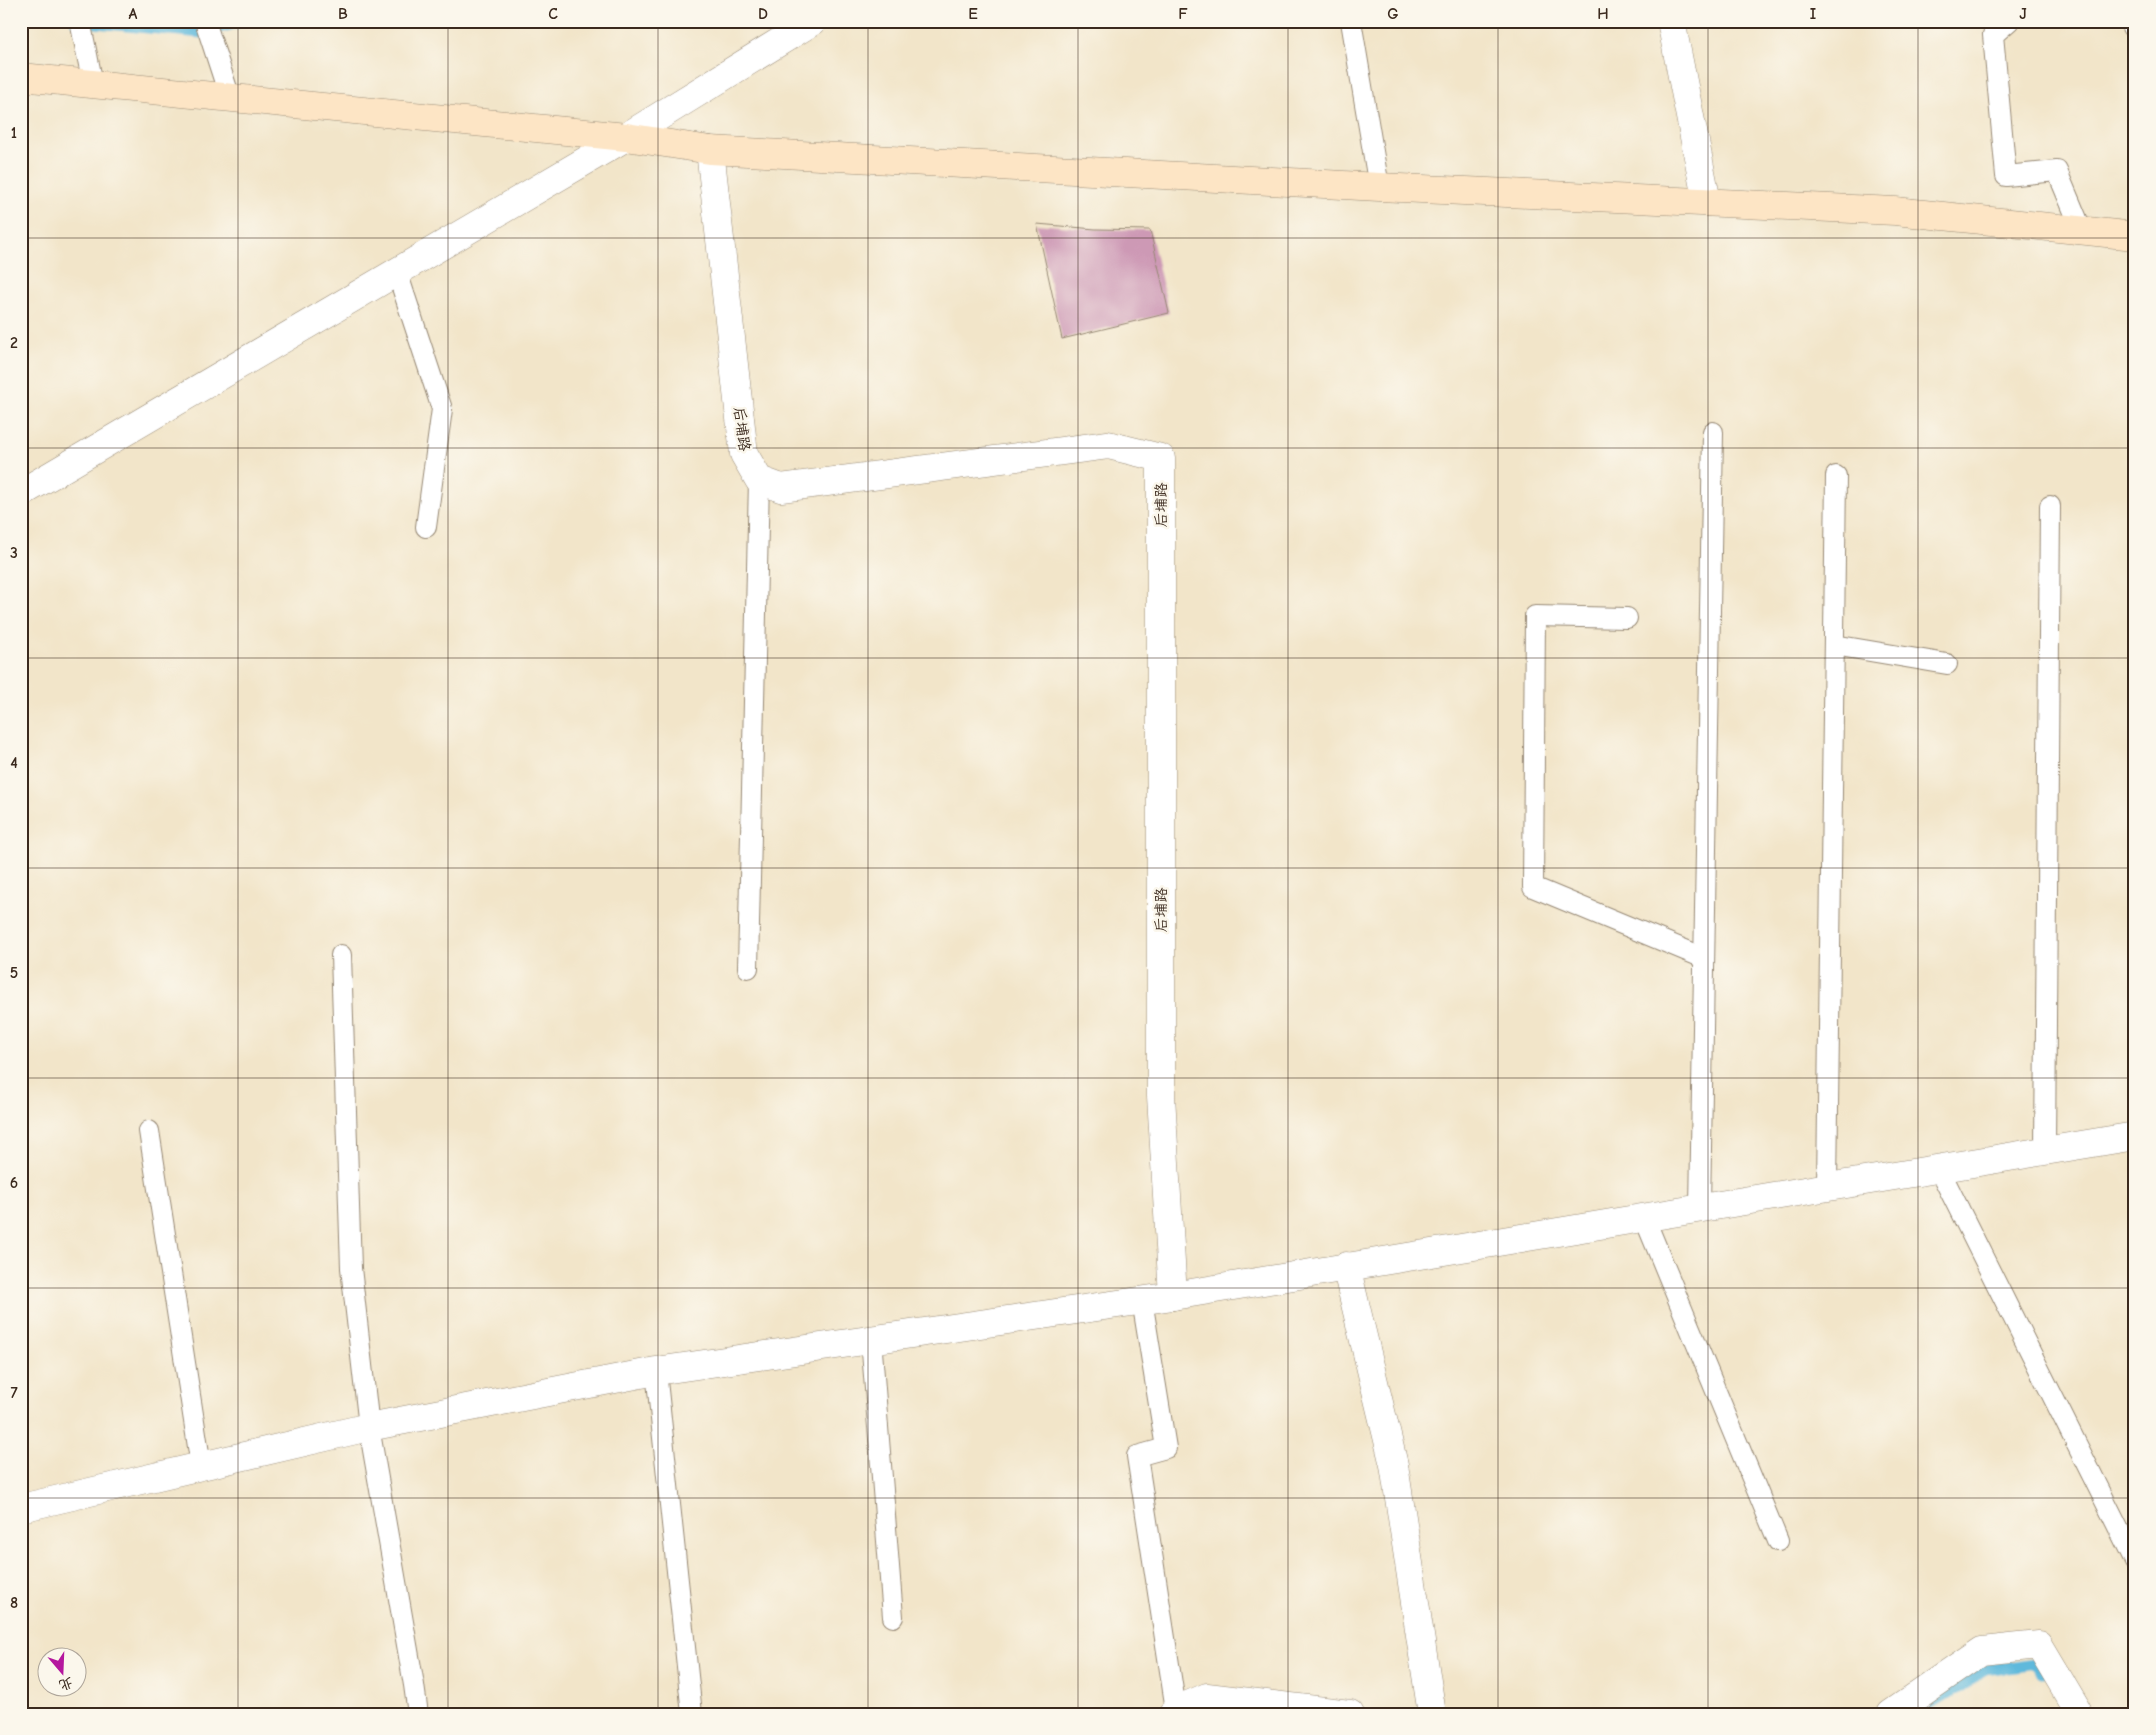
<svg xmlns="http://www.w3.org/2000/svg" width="2156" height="1735" viewBox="0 0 2156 1735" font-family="'Comic Neue','LXGW WenKai TC',sans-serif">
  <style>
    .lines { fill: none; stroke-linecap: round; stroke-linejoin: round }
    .stream { stroke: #5eb9dc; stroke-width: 11 }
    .building { fill: #cd99b5 }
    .service-casing { stroke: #968874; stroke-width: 22 }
    .minor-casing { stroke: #968874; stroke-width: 29 }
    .tertiary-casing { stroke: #968874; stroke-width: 29 }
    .secondary-casing { stroke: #968874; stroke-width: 29 }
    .service { stroke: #fff; stroke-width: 20 }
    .minor { stroke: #fff; stroke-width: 28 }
    .tertiary { stroke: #fff; stroke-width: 28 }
    .secondary { stroke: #fde5c5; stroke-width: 28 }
    .grid { fill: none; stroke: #3b2a1e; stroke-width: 1; stroke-opacity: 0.55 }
    .labels { text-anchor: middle; stroke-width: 5; stroke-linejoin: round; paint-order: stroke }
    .street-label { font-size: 15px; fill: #3b2a1e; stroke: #fbf7ec }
    .neatline { fill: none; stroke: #3b2a1e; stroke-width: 2 }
    .grid-label { font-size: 16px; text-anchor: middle; font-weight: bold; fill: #3b2a1e }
  </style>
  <rect width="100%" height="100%" fill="#fbf7ec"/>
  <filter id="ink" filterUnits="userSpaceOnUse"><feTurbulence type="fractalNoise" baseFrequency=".02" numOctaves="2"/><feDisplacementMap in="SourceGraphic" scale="10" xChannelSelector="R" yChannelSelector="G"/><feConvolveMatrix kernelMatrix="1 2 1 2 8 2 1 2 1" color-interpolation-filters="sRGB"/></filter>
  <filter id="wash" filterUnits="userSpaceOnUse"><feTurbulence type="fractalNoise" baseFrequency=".0096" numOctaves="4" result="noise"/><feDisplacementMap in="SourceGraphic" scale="20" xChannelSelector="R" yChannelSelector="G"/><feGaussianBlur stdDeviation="1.12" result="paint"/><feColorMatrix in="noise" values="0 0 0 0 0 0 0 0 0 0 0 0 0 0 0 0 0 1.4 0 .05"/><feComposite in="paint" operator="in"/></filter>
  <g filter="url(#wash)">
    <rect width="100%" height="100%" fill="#f2e5c9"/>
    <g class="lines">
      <g class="stream">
        <path d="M75,21L202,33L244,21"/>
        <path d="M1915,1714L1986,1670L2035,1663L2042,1673"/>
      </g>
    </g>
    <g id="blocks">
      <path class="building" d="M1037,224L1095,229L1150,230L1169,313L1062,339Z"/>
    </g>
  </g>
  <g filter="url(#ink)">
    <use href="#blocks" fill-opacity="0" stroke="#968874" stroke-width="1"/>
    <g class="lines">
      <g class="service-casing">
        <g id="service">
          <path d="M80,21L93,84"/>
          <path d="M205,21L230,98"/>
          <path d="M1351,21L1379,187"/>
          <path d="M2009,21L1993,35L2006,176L2057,171L2082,231"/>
          <path d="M2132,27L2135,25"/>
          <path d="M397,272L442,409L426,527"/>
          <path d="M1627,618L1535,616L1533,887L1704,958"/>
          <path d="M1834,645L1947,664"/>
          <path d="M341,955L351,1268L369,1427L414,1685L418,1714"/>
          <path d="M748,968L759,480"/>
          <path d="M149,1131L201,1466"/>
          <path d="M2045,1151L2050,506"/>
          <path d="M1939,1169L2135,1561"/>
          <path d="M1827,1187L1836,476"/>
          <path d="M1700,1208L1713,432"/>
          <path d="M1644,1217L1778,1541"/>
          <path d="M1142,1300L1166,1448L1137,1456L1176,1710"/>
          <path d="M871,1338L893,1617"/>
          <path d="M656,1371L692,1714"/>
        </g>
      </g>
      <g class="minor-casing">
        <g id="minor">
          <path d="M1671,21L1707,202"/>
          <path d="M710,150L744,454L759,480L781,488L1108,445L1161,458V1096L1173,1296"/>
          <path d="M21,493L626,137L813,21"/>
          <path d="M1346,1266L1394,1465L1432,1714"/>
          <path d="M1174,1714L1176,1710L1207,1697L1350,1714"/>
          <path d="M1891,1714L1982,1651L2039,1645L2080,1714"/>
        </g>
      </g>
      <g class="tertiary-casing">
        <path id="tertiary" d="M21,1508L369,1427L656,1371L1173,1296L2135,1136"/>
      </g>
      <g class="secondary-casing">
        <path id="secondary" d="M21,77L626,137L710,150L1379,187L1895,211L2135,236"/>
      </g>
      <use href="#service" class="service"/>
      <use href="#minor" class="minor"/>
      <use href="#tertiary" class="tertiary"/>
      <use href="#secondary" class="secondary"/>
    </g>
  </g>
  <path class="grid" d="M238,21V1714M448,21V1714M658,21V1714M868,21V1714M1078,21V1714M1288,21V1714M1498,21V1714M1708,21V1714M1918,21V1714M21,238H2135M21,448H2135M21,658H2135M21,868H2135M21,1078H2135M21,1288H2135M21,1498H2135"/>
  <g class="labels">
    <g class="street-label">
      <text transform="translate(742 429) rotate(82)" y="5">后埔路</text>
      <text transform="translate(1161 505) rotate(-90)" y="5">后埔路</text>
      <text transform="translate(1161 910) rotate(-90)" y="5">后埔路</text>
    </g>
  </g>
  <rect width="2156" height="1735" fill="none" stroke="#fbf7ec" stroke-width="55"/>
  <g transform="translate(62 1672) rotate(161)"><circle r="24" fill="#fbf7ec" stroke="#aea59a"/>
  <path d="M0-4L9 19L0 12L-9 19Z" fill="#b5179e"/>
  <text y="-8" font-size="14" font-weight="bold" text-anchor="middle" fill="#3b2a1e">北</text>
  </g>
  <rect x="28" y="28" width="2100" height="1680" class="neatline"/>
  <g class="grid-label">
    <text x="133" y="19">A</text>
    <text x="343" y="19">B</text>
    <text x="553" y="19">C</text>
    <text x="763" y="19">D</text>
    <text x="973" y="19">E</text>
    <text x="1183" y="19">F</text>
    <text x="1393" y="19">G</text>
    <text x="1603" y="19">H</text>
    <text x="1813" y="19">I</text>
    <text x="2023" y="19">J</text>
    <text x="14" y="138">1</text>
    <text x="14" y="348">2</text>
    <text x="14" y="558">3</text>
    <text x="14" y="768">4</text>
    <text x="14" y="978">5</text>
    <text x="14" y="1188">6</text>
    <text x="14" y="1398">7</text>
    <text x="14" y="1608">8</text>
  </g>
</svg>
